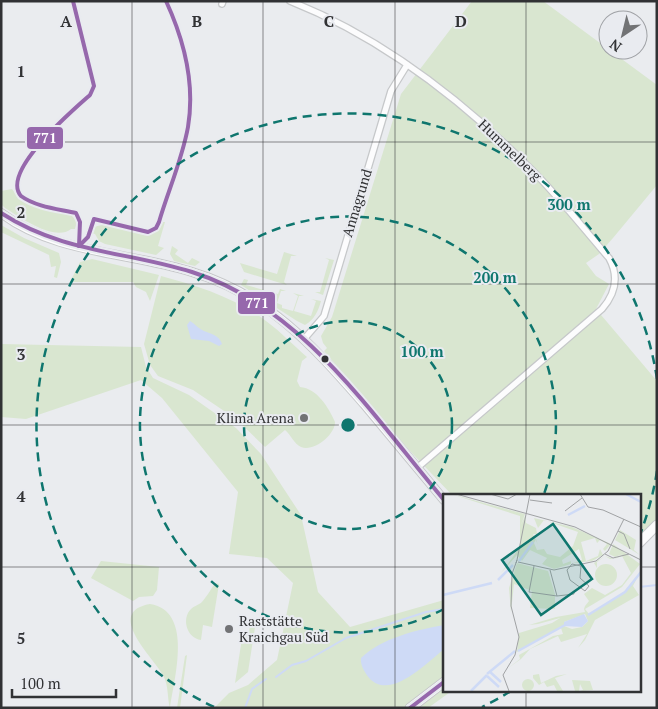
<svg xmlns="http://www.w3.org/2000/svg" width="658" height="709" viewBox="0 0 658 709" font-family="'PT Serif',serif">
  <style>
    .green { fill: #d9e6d0 }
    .water { fill: #cedaf6 }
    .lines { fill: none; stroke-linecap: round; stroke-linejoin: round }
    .stream { stroke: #cedaf6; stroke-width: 2 }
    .minor-casing { stroke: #c6c8ca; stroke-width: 8 }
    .tertiary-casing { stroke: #c6c8ca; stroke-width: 10 }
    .secondary-casing { stroke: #c6c8ca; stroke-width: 11 }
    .minor { stroke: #fcfcfd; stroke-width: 5.5 }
    .tertiary { stroke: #fcfcfd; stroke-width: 8 }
    .secondary { stroke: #fcfcfd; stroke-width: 9 }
    .bus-1-casing { stroke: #e9ebf0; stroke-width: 8 }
    .bus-1 { stroke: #9668ac; stroke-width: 4 }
    .grid { fill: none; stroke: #313234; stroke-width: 1; stroke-opacity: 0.55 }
    .ring { fill: none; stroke: #0f766e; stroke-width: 2.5; stroke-dasharray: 9 6 }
    .bus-dot { fill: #313234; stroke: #e9ebf0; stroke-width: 2 }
    .poi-dot { fill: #727375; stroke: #e9ebf0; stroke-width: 2 }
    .labels { text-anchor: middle; stroke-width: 4; stroke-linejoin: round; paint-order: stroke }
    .street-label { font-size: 14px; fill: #313234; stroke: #e9ebf0 }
    .poi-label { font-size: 14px; fill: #313234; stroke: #e9ebf0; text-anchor: end }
    .inset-river { fill: none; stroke: #cedaf6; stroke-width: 2.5 }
    .inset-road { fill: none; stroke: #a0a2a4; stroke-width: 1 }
    .view { fill: #0f766e; fill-opacity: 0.15; stroke: #0f766e; stroke-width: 2.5 }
    .inset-edge { fill: none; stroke: #313234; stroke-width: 2.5 }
    .grid-label { font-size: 16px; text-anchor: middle; font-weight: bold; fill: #313234; stroke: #e9ebf0; stroke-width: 4; stroke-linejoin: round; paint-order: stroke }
    .centre { fill: #0f766e; stroke: #e9ebf0; stroke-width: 2.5 }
    .ring-label { font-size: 15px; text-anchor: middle; font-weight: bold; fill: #0f766e; stroke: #e9ebf0; stroke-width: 4; stroke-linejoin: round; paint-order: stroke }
    .line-badge { stroke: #e9ebf0; stroke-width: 2 }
    .badge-label { font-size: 14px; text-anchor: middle; font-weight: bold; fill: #fff }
  </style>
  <rect width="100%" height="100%" fill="#eaecef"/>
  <g class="green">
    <path d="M472,1H543L657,85V185L613,238L599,254L586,263L596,276L609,284L596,309L657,381V519L639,536V495H452L409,450L324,351L327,348L323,343L321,336L332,317L401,94Z"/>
    <path d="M12,189C25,212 67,202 77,222L75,229H71C55,242 21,218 5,208L1,204V191Z"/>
    <path d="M163,222H165L158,246L164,248L156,255L105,244L99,241L95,234L91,233L95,227C118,217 147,250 163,222Z"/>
    <path d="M1,225L24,238L59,253L61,262L57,278L54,277L56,266L51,267L49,255L3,233L1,232Z"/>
    <path d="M172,246L178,250L175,254L188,263L192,258L200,262L195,266L174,261L170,254Z"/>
    <path d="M284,252L297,256H291L284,282L287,285L244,272L240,263L277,274Z"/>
    <path d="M325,258L334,260L323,295L315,292H320L329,260Z"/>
    <path d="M92,259L159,275L150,301L146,292L136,287L133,282H70L80,262Z"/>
    <path d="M161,276C198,286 236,298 266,321C281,332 293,345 307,357L302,361L297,381L300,387C317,388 329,408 335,422C335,435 314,452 301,447C294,444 291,435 285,430L265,447L236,419L193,390L158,376L150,365L144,344Z"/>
    <path d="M244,279L248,280L246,285L278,294L280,289L286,291H281L277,303L282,305V308L293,311L298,296L293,293L304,296H299L294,311L311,316L316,301L311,299L321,301C318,311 315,319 305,325L297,321L241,285Z"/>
    <path d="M1,344L141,347L146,367L153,378L189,395L236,428L261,454L301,515L318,592L350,627L444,600V678L424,692L406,708H214L229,693L248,685L277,660L293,583L267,558L229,554L238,492L162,398L141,380L26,419L1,417Z"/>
    <path d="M101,561L159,567L157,590L153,596L139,597L133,601L91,578Z"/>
    <path d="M215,583L219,584L212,627L203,625L201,640C187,638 181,619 191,609C194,606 198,605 201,603C206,598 211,589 215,583Z"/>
    <path d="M150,604C194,611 174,679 170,708C167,698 169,686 163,675C153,657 104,612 150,604Z"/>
    <path d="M253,619L256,621L248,672L235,683L243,632H249L251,620Z"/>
    <path d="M187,655L180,708H177L185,656Z"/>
    <path d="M444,685V690H453L428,708H415Z"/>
  </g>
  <g class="water">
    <path d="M190,321C195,324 199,329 204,331C211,334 219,335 222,344L219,346L209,341L191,339L187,325Z"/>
    <path d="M444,625V649C427,663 391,700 370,679C365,673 360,665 361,658C382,638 416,630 444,625Z"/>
  </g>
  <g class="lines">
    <g class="stream">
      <path d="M639,587L657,585"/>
      <path d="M276,677L292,665L306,661L346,638L426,612L444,609"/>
      <path d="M245,708L252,689L266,679"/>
    </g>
    <g class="minor-casing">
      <g id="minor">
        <path d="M290,1C381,37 463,101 531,169C559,197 583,228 609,258C619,276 616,293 602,309L417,468"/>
        <path d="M222,4L223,1"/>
        <path d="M305,338L324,316L391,91L407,65"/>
      </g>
    </g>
    <g class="tertiary-casing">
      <path id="tertiary" d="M1,213C55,254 130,252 192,272C269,295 313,346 364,404C391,436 417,468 444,500"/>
    </g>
    <g class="secondary-casing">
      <g id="secondary">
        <path d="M639,543L657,525"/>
        <path d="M410,708L444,682"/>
      </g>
    </g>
    <use href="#minor" class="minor"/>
    <use href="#tertiary" class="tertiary"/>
    <use href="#secondary" class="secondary"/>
    <g class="bus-1-casing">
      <g id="bus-1">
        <path d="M73,1L94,86L90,95C73,110 0,172 21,196C36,207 59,209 76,213L80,222L79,246"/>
        <path d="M1,213C63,253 125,251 192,272C303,307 372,415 444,500"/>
        <path d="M79,246L88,237L94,219L148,232L156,228L159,222C168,191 182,160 188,127C195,85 184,40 166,1"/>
        <path d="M410,708L444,682"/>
      </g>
    </g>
    <use href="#bus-1" class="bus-1"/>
  </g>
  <path class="grid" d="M132,1V708M263,1V708M395,1V708M526,1V495M1,142H657M1,284H657M1,425H657M1,567H444M639,567H657M526,690V708"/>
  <g class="ring">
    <circle cx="348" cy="425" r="104"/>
    <path d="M444 609A208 208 0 1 1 544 494"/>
    <path d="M657 471A312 312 0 0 1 639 537M511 691A312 312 0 0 1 482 707M214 707A312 312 0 1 1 657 379"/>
  </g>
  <circle class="bus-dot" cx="325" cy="359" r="4.5"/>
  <g class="poi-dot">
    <circle cx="304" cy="418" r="5"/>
    <circle cx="229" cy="629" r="5"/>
  </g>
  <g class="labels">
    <g class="street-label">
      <text transform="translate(510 150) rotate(44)" y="5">Hummelberg</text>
      <text transform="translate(357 203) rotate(-73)" y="5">Annagrund</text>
    </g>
    <g class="poi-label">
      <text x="294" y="423">Klima Arena</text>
      <text x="239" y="626" text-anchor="start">Raststätte<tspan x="239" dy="16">Kraichgau Süd</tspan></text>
    </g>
  </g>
  <g transform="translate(443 494)">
    <rect width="198" height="198" fill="#eaecef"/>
    <path d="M8,0L82,20L78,31L82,22L83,29L93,34L94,40H90L95,51L93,45L91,49L94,56L101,55L104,60L117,63L130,52L135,38L101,26L95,34L91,24L129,33L168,50L162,57L160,55L164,50L157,46L154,49L152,44L138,48L143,67L155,62L157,55L160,61L149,67L130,69L139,66L136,55L119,66L120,70L128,67V70L111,75L99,70L104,64L87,56L79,67L74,61L58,79L77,53V22ZM181,28L177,36L193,46L191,56L197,61L172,46ZM170,50L197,70L179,93L142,115L146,120L159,113L182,97L197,78L190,92L196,101L152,126L142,146L135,154L144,140L118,148L115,142L87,155L78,165L64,175L77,165L76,161L110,142L120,140L118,134L113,136L74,158L76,139L109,129L117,124L95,130L86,131L113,123L142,118L141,115L142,112L146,107L141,100L149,94L162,101L179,91L188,79L179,62L171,65H167L162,62L154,68V74L151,69L162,62L171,65L180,60L172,63L166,60ZM142,120L145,127L139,133L129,135L121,132V128ZM74,69L105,77L112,100V115L87,114L89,97L71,90L68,118L66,94ZM152 81a11 11 0 1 1 22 0a11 11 0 1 1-22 0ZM96,180L98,189L113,182L124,180L112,184L120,197H114L111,191L104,193L101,188L96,191L90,184V181ZM79 191a6 6 0 1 1 12 0a6 6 0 1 1-12 0ZM129,186L147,187L150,196L137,197L140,196L137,190L136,197H132Z" fill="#d9e6d0" fill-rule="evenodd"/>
    <path d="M141,120L145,127L139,133L121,132V128Z" fill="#cedaf6"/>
    <path class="inset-river" d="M183,0L198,8M125,21L142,12M76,67L90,48M55,86L70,71M0,101L49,89M145,121L182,98L198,78M75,157L122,131M46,177L58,188M44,180L72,157M44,182L56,193M28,197L44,181"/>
    <path class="inset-road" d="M13,0L132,33L198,66M47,0L65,5L74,0M137,0L145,13L160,16L198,33M87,6L109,9M122,17L139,4M175,37L181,40L187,55M162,60L170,64L186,60M74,66L87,0M75,68L111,76L153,67L165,57L181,25M129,70L138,72L137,84L146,92L142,97L127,86L124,76ZM91,72L86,98L114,102L131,100V97M107,76L114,102M66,197L60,181L72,161L76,143L68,112L69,80L74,66L73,69"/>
    <path class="view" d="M110,30L149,85L98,121L59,66Z"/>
    <rect width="198" height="198" class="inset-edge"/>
  </g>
  <g class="grid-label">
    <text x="66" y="27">A</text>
    <text x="197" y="27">B</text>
    <text x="329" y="27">C</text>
    <text x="461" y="27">D</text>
    <text x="21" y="77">1</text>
    <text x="21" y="218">2</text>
    <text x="21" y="360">3</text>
    <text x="21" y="502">4</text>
    <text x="21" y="644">5</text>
  </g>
  <circle cx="348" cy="425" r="8" class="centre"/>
  <g class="ring-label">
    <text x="569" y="210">300 m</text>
    <text x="495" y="283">200 m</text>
    <text x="422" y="357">100 m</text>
  </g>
  <g class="line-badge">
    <rect x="26" y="126" width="38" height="24" rx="5" fill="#9668ac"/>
    <rect x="237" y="291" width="39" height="24" rx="5" fill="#9668ac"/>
  </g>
  <g class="badge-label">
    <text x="45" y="143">771</text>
    <text x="257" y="308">771</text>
  </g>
  <rect width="658" height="709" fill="none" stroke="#313234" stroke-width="5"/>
  <g transform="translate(623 35) rotate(215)"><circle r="24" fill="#e9ebf0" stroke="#9fa1a5"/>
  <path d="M0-4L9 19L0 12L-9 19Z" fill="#727375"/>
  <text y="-8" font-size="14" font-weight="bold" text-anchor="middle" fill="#313234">N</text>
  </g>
  <path d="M12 689v8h104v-8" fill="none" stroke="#313234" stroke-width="2.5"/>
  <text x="20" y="689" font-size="15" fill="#313234" stroke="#e9ebf0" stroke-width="4" paint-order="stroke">100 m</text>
</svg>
